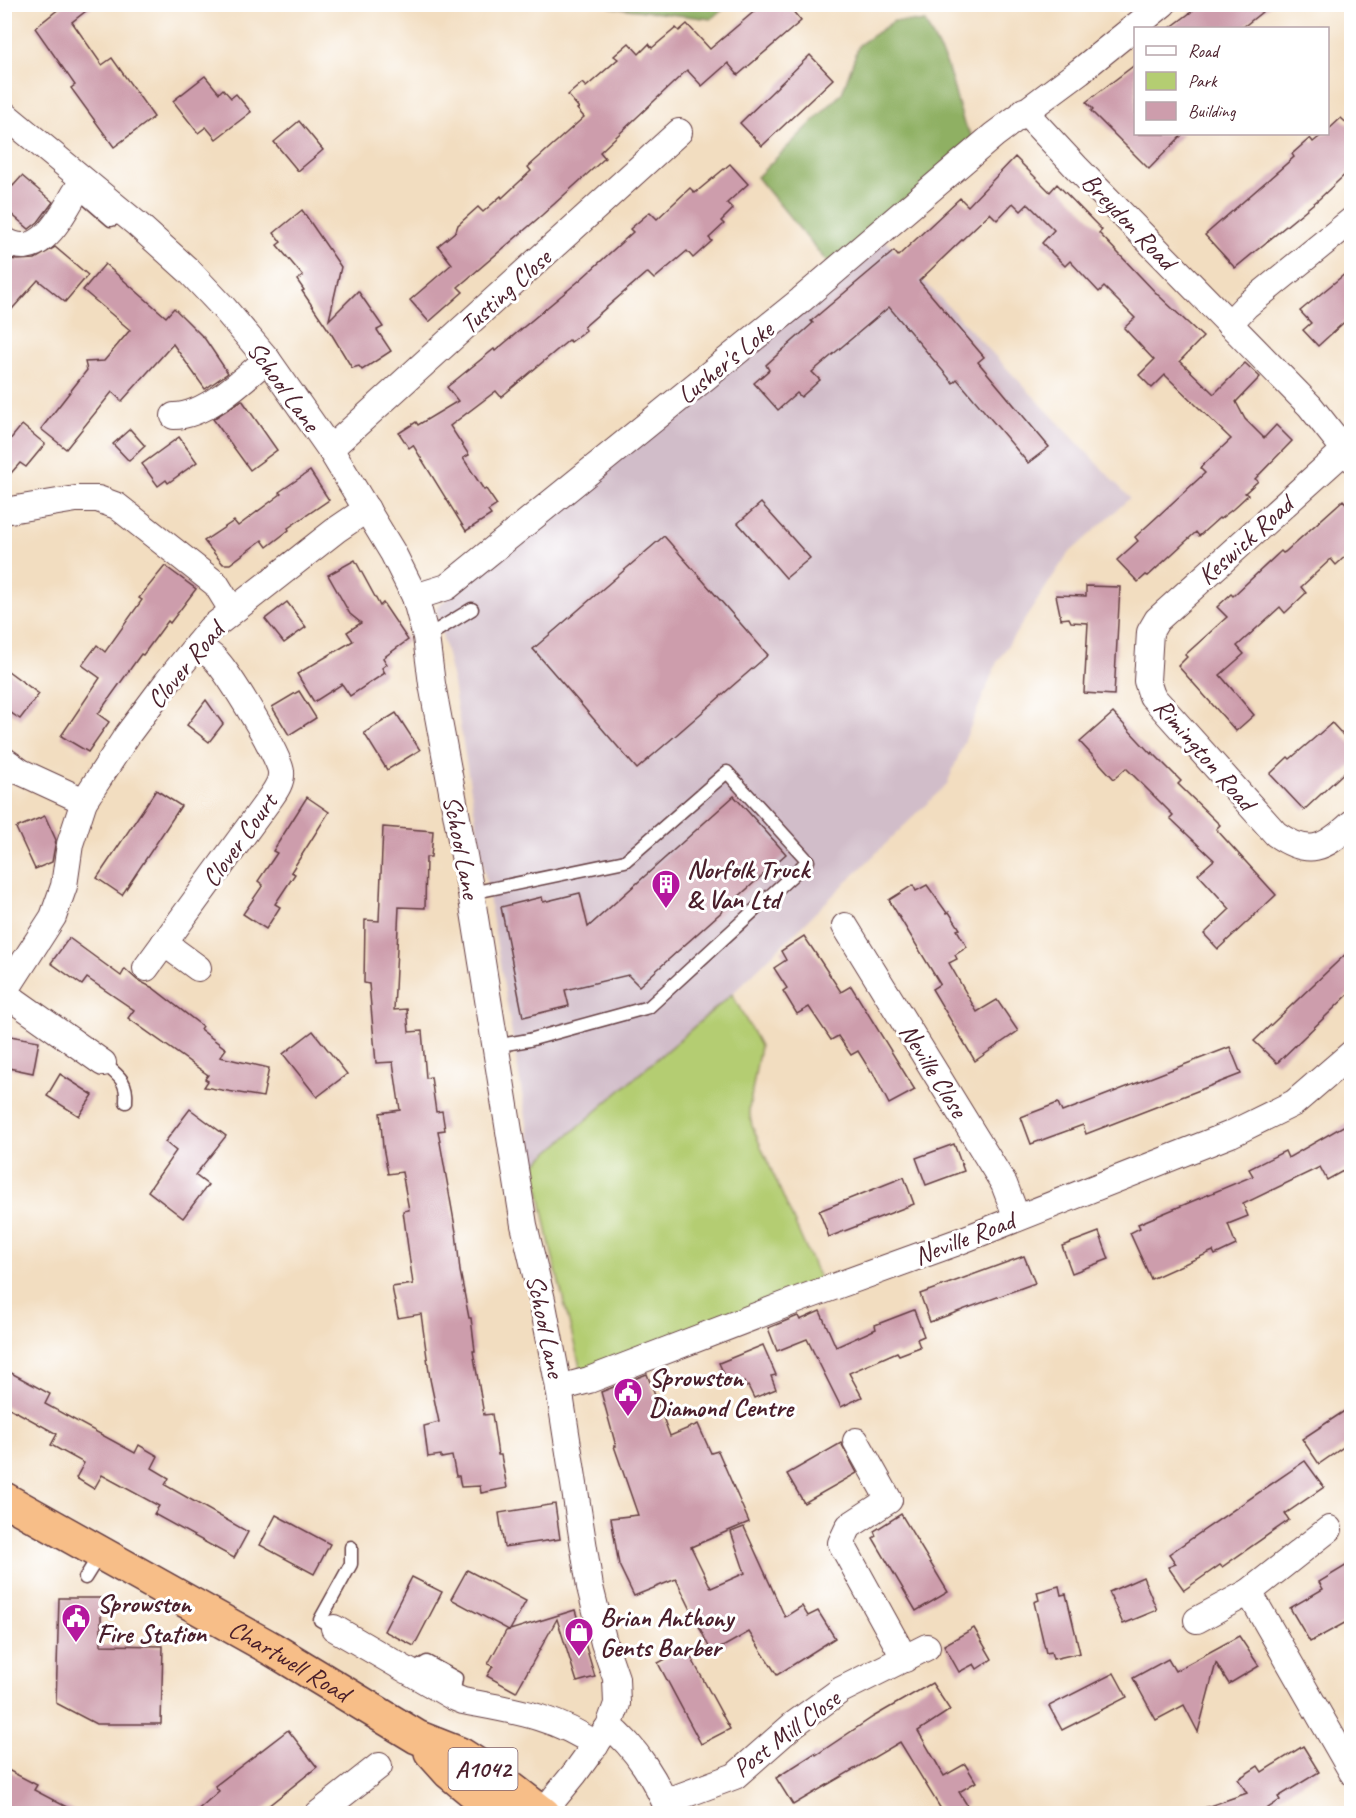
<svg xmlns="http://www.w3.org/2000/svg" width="1356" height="1818" viewBox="0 0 1356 1818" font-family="Caveat,sans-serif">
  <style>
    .industrial { fill: #d1bdc9 }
    .green { fill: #b4cd72; stroke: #7f764e; stroke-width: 1.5 }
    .forest { fill: #8fb064; stroke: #6c6848; stroke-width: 1.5 }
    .building { fill: #cd9dac }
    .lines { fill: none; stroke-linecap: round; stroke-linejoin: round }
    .lane-casing { stroke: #633c41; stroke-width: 15 }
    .street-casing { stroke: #633c41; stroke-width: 28 }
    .highway-casing { stroke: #633c41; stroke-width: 36 }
    .lane { stroke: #fff; stroke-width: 12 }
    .street { stroke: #fff; stroke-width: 26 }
    .highway { stroke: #f7be88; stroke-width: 33 }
    .labels { text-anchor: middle; stroke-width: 6; stroke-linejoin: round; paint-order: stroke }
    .shield { fill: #fff; stroke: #80626b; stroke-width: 1.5 }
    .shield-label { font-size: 24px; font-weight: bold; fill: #4a1f2b }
    .street-label { font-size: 26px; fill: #4a1f2b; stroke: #fff }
    .poi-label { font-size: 26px; font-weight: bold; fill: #4a1f2b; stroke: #fff; text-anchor: start }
  </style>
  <rect width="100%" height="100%" fill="#fff"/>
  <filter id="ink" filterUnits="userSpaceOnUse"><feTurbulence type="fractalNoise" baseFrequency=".0167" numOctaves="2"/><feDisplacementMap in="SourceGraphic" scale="12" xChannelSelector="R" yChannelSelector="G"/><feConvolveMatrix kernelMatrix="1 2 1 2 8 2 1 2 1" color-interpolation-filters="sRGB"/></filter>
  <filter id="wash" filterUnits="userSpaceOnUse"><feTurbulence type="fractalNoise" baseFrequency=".008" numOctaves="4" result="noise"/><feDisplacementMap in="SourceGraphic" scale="24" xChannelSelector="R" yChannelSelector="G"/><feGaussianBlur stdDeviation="1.35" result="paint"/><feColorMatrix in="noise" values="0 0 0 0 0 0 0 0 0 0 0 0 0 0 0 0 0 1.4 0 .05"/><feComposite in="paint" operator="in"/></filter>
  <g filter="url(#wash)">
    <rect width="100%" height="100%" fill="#f2ddc0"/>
    <path class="industrial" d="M884,239L1130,498L1067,555L997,662L947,784L732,994L534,1165L451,672L436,608Z"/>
    <path class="green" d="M732,994L760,1046L749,1109L752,1126L822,1285L583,1379L551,1250L534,1165Z"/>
    <g class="forest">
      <path d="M608,5H729L711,19L611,7Z"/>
      <path d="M894,21L925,22L947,65L964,124L976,142L831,267L757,177L842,93L859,45Z"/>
    </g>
    <g id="blocks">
      <g class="building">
        <path d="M65,4H95L72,22L102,65L112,58L154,117L114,147L71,88L75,85L35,28Z"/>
        <path d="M763,4H787L801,21L738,75L728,63L702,86L687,70L600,152L605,158L542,215L458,287L463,292L429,322L410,300L452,264L438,246L456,231L458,225L478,207L483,212L501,196L502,198L531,171L528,167L584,117L577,109L579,108L568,95L582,83L586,87L618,59L614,56L629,43L639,54L649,44L652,48L676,28L679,31L687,24L710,49Z"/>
        <path d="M1202,4H1272L1242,28H1170Z"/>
        <path d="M810,55L833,79L762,146L740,123Z"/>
        <path d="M1136,64V134H1183L1149,169L1091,111L1093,109L1086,102Z"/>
        <path d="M205,76L219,93L223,89L231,98L236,94L251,112L216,139L206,127L198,133L173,101Z"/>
        <path d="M1341,118L1352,128V168L1319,199L1235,268L1205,235L1294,157L1292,154L1310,138L1313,142L1323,134H1328V130Z"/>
        <path d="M299,121L323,150L298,171L274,142Z"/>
        <path d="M1015,157L1050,192L1057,184L1102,230L1099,233L1158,295L1203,337L1180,361L1214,394L1245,363L1260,377L1236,402L1245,419L1264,438L1276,425L1292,441L1255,479L1258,481L1245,493L1248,495L1233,509L1220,519L1219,518L1199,536L1196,532L1148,576L1146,575L1138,582L1117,560L1138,541L1135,537L1205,473L1200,468L1231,439L1165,375L1152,388L1139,375L1154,360L1124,328L1135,318L1104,287L1099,292L1070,261L1065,266L1042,243L1054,230L1028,204L1021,211L1013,203L997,220L990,213L919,281L984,357L978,362L1049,447L1028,463L957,379L953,383L889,307L812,372L820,380L801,397L797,393L778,410L754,383L769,370L766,365L813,323L811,321L894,251L898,256L960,198L968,206Z"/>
        <path d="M730,164L748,184L727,203L733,209L721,221L724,224L709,238L712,241L693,258L687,251L654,279L648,273L645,274L584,327L586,330L571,342L569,340L501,397L496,391L450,426L469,455L463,458L484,490L486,489L497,505L488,511L491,515L466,531L413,445L409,448L399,433L416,422L418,425L458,401L447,387L494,349L495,351L580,280L633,232L630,229L650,212L657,219L690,188L695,193Z"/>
        <path d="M22,176L53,202L38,222L29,229L4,208V179L13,186Z"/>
        <path d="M302,210L341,267L329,320L358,291L383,327L377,330L391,351L362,370L359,366L352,368L332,335L302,291L304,290L297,280L303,276L277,245L281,242L274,233Z"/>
        <path d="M55,247L88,275L65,302L38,280L4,318V264L10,259L17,260L35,259Z"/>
        <path d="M105,264L166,317L174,308L205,339L228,373L205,389L173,344L122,401L112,392L66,449L41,429L87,370L85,362L104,361L130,330L83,290Z"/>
        <path d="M1352,268V315L1318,346L1303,330L1311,323L1300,311Z"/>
        <path d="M242,400L277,450L250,470L213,419Z"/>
        <path d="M22,425L45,444L26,467L20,463L4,481V447Z"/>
        <path d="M130,429L145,446L129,461L113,444Z"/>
        <path d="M179,437L197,462L168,483L166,480L158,486L142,464Z"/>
        <path d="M310,471L329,500L288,528L289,530L267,547L262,540L230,564H223L204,541L234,521L238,526L281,494L279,492Z"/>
        <path d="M1343,500L1352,510V550L1336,565L1331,559L1301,587L1306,593L1285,613L1280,607L1237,646L1244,654L1220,675L1254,715L1236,731L1178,666L1187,657L1185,655L1227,617L1217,607L1231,594L1233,596L1281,551L1283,553L1285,552Z"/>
        <path d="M761,503L810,558L786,578L738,523Z"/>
        <path d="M664,536L768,655L637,769L533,649Z"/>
        <path d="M355,560L380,606L383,603L408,640L383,658L387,664L382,668L385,673L350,696L342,684L314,702L297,674L353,641L347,632L361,623L350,614L328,575Z"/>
        <path d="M165,566L196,589L170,623L168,621L143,655L141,654L98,714L109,722L88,752L61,736L100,678L82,665L97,645L105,652L142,600L139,598Z"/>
        <path d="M1086,586L1120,587L1114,695L1084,693L1088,623L1071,622L1069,618L1061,619L1056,595L1086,596Z"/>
        <path d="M287,602L306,627L284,643L265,619Z"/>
        <path d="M4,668L39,694L20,719L4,708Z"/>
        <path d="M299,691L316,718L289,735L272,707Z"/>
        <path d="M206,700L223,724L209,742L187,725Z"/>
        <path d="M396,713L420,750L387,770L364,733Z"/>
        <path d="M1113,713L1151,754L1152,752L1181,781L1178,784L1220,825L1216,829L1276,895L1218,949L1204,934L1230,909L1198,874L1214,860L1170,818L1173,815L1126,768L1114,779L1080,742Z"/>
        <path d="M1332,723L1352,745V765L1304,810L1270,774L1288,757L1290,759Z"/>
        <path d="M156,790L181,806L122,895L97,878Z"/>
        <path d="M734,796L786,854L639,986L628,975L565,990L569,1006L523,1017L501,907L542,897L543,902L580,893L588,927Z"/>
        <path d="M307,797L329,812L291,872L295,874L275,904L280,907L266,929L243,914L263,885L258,881L277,853L273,851Z"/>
        <path d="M45,816L56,840L52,862L35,869L16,828Z"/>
        <path d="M383,827L433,831L431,857H426L425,908L399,907L394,1010L407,1009L409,1032L422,1031L426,1078L431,1077L436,1112L442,1111L445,1130L438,1131L456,1232L460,1271L469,1318H471L475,1351H473L484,1415L492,1414L498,1455H501L507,1488L481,1493L480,1486L461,1487L459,1476H456L452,1456L441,1458V1455L428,1457L424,1426L439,1422L430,1379L421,1314L398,1318L392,1287L413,1284L403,1211L409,1210L402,1172L388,1174L383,1147L380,1113L400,1110L393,1062L376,1063L369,984L364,983L365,920L379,921Z"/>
        <path d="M913,885L916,891L927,885L947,913L949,912L960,929L957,930L967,947L955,955L957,959L949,963L977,1012L997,1000L1018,1031L975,1061L932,989L940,984L889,900Z"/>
        <path d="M804,936L841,992L851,986L915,1090L889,1104L872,1071L871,1072L858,1051L851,1055L838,1036L831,1040L809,1007L797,1014L783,991L787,988L774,968L786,960L781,951Z"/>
        <path d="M69,938L121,976L125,969L137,980L153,988L202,1026L200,1029L226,1049L220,1057L269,1068L263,1097L204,1087L208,1081L205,1079L208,1075L128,1018L134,1010L87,978L82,985L51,963Z"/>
        <path d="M1352,948V991L1277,1063L1254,1041Z"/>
        <path d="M313,1031L347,1074L317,1097L283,1054Z"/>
        <path d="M4,1035L39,1041L33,1073L4,1067Z"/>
        <path d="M1230,1047L1241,1074L1086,1134L1083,1125L1031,1144L1021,1117L1058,1103L1062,1112Z"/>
        <path d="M60,1074L93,1095L79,1116L47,1096Z"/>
        <path d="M190,1109L226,1136L195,1175L208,1185L183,1218L148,1191L176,1151L165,1142Z"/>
        <path d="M1352,1121V1166L1327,1180L1320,1167L1243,1204L1248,1216L1228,1224L1236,1245L1215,1255L1213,1251L1151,1279L1130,1233L1140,1228L1138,1224L1253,1176L1249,1169L1285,1151L1288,1158Z"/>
        <path d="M954,1144L964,1171L926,1185L916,1158Z"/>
        <path d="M904,1177L914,1204L829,1237L819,1211Z"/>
        <path d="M1099,1232L1109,1259L1072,1273L1062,1246Z"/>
        <path d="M1024,1256L1035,1283L930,1322L920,1294Z"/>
        <path d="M914,1310L924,1336L917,1339L920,1347L899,1355L897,1352L849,1373L862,1397L841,1407L807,1339L777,1351L768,1328L798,1316L800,1320L820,1311L836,1347L876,1329L875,1325Z"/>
        <path d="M763,1345L776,1375L771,1376L776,1389L754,1398L748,1386L746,1387L744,1382L730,1388L719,1363Z"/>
        <path d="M4,1369L50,1394L45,1404L135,1453L139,1445L158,1456L152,1468L169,1478L165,1485L248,1532L234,1558L154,1514L159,1506L102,1475L94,1489L76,1478L84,1463L51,1445L57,1434L4,1405Z"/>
        <path d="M647,1374L670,1436L698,1424L711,1453L718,1451L749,1522L691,1547L711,1588L745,1573L731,1532L744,1527L785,1617L802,1606L808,1616L818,1611L835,1638L777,1675L749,1632L712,1653L676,1579L634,1596L619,1565L611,1518L638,1515L614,1446H616L601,1392Z"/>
        <path d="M1352,1406V1441L1319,1464L1302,1439Z"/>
        <path d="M841,1443L857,1473L804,1503L787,1474Z"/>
        <path d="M1305,1461L1324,1487L1285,1514L1289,1520L1222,1567L1220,1565L1184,1590L1168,1567L1176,1564L1169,1554Z"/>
        <path d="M555,1504L560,1539L504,1547L499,1513Z"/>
        <path d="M901,1514L948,1592L916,1611L873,1538L876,1536L874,1531Z"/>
        <path d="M276,1515L330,1544L314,1574L260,1545Z"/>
        <path d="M1352,1562V1619L1310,1642L1290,1608L1323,1589L1319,1582Z"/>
        <path d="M467,1570L526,1601L510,1630L575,1610L595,1677L577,1682L557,1619L516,1692L487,1676L493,1666L488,1664L506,1631L509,1630L451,1599Z"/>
        <path d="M412,1577L442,1592L414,1646L384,1631Z"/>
        <path d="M1143,1577L1157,1610L1123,1624L1109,1592Z"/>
        <path d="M1059,1586L1061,1595L1066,1594L1080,1653L1053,1659L1051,1652L1046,1653L1034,1602L1039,1600L1037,1592Z"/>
        <path d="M59,1598H101V1645L163,1646L161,1724H96L56,1703Z"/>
        <path d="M974,1628L992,1659L977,1669L974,1664L959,1672L944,1645Z"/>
        <path d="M1239,1636L1259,1666L1229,1684L1216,1663L1198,1732L1184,1705L1156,1720L1133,1678L1168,1659L1175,1671Z"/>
        <path d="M686,1648L730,1729L701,1744L658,1663Z"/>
        <path d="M1114,1673L1127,1697L1062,1730L1049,1706Z"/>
        <path d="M932,1683L950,1710L918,1731L944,1776L965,1764L976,1782L959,1792L967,1805L952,1814H944L900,1742L793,1805L776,1778L815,1753L816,1755L873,1717Z"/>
        <path d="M288,1730L317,1767L258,1814H193L219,1791L215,1786Z"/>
        <path d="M1303,1746L1319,1772L1278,1797L1280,1800L1259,1814H1198V1810L1247,1793L1238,1779L1258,1766L1262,1772Z"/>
        <path d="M4,1768L37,1785L34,1790L80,1814H4Z"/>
      </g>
    </g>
  </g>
  <g filter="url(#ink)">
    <use href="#blocks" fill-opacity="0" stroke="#633c41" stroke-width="1.5"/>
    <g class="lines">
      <g class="lane-casing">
        <g id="lane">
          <path d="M81,194L111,220L126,215"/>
          <path d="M426,637L472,609"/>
          <path d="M471,893L625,861L727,772L808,861L649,1007L529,1040L495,1046"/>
          <path d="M103,1063C118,1075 128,1081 126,1102"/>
          <path d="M85,1578L100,1554"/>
          <path d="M334,1628L320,1620L351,1564V1547"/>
          <path d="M410,1672L427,1662L456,1678L453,1697"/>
        </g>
      </g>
      <g class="street-casing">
        <g id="street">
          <path d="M1024,111L1076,167L1310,406L1352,459"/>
          <path d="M4,114L137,224L189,271L223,307L267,359L330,449L393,553L415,597L426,637L432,684L471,893L524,1225L542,1300L559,1388L590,1587L604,1643L616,1678L617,1704L609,1726L575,1773L543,1812"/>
          <path d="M4,240C41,263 62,214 77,190"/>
          <path d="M1229,324L1246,306L1352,220"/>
          <path d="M174,416C205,416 243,380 267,359"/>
          <path d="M330,449L679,132"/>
          <path d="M1344,451L1157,620L1150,632L1147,681L1152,696L1276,834C1309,857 1324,849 1352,823"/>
          <path d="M4,511L76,499H98L117,506L216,584L232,610"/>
          <path d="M415,597L447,587L801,300L994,135L1080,71L1163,4"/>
          <path d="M4,760L21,772L84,801"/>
          <path d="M845,926L1004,1184L1017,1218"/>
          <path d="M164,943L198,968"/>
          <path d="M146,968L271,797C276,790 282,781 281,772C280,756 228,672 215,659C210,654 203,650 197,645"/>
          <path d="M103,1063L4,993L53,917L64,886L70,844L84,801L128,734L167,682L210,629L336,530L367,509"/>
          <path d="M559,1388L589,1380L800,1299L955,1243L1231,1134L1294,1103L1352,1053"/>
          <path d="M856,1441L889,1500L849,1526L841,1543L905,1659"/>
          <path d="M1329,1529L1249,1592L1352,1772"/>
          <path d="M1197,1620L1249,1592"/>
          <path d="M334,1628L453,1697L463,1701C510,1710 556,1716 596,1745"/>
          <path d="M609,1726C636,1747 657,1782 670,1814"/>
          <path d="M665,1802L735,1776L793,1725L841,1690L927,1647"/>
          <path d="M318,1814L379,1766"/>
        </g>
      </g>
      <g class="highway-casing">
        <g id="highway">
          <path id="s1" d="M4,1499L272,1649L417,1737L460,1754L496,1777L544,1814"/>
          <path d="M431,1752L449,1772L500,1814"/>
        </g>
      </g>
      <use href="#lane" class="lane"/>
      <use href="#street" class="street"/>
      <use href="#highway" class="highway"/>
    </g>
  </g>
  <defs>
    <g id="building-pin" transform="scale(1.5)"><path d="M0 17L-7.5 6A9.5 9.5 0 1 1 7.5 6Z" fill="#b5179e" stroke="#fff"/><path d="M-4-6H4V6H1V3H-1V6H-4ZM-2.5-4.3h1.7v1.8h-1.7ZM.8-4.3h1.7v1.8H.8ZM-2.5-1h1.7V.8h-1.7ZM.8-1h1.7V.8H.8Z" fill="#fff"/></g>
    <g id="civic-pin" transform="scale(1.5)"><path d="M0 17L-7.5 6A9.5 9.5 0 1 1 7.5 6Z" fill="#b5179e" stroke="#fff"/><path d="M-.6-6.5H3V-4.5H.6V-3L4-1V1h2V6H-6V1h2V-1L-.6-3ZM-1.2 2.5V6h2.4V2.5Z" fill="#fff"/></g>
    <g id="shop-pin" transform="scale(1.5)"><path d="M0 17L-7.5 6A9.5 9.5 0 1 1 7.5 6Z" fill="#b5179e" stroke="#fff"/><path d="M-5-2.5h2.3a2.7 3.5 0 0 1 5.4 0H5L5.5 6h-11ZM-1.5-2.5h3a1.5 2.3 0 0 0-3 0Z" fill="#fff"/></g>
  </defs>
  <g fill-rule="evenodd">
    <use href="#building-pin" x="666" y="884"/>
    <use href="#civic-pin" x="628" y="1392"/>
    <use href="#civic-pin" x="76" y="1618"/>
    <use href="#shop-pin" x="579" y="1632"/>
  </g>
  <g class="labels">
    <rect class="shield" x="448.5" y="1748" width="69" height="42" rx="4.5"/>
    <g class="shield-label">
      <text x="483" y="1777">A1042</text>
    </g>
    <g class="street-label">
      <text transform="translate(1129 221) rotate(46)" y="9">Breydon Road</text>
      <text transform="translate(505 291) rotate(-42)" y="9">Tusting Close</text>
      <text transform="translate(725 362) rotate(-39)" y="9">Lusher's Loke</text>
      <text transform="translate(284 386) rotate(54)" y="9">School Lane</text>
      <text transform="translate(1245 540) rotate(-42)" y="9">Keswick Road</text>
      <text transform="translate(185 665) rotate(-50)" y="9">Clover Road</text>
      <text transform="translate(1205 754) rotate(49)" y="9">Rimington Road</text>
      <text transform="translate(239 840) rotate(-54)" y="9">Clover Court</text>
      <text transform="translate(462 847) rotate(79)" y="9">School Lane</text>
      <text transform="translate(934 1070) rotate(58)" y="9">Neville Close</text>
      <text transform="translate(964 1238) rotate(-21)" y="9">Neville Road</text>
      <text transform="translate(546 1326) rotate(78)" y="9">School Lane</text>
      <text dy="9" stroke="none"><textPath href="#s1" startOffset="328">Chartwell Road</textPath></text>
      <text transform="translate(786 1733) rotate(-37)" y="9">Post Mill Close</text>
    </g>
    <g class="poi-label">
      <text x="687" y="878">Norfolk Truck<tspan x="687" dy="30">&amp; Van Ltd</tspan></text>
      <text x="649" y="1386">Sprowston<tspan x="649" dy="30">Diamond Centre</tspan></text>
      <text x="97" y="1612">Sprowston<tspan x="97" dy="30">Fire Station</tspan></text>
      <text x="600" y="1626">Brian Anthony<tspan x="600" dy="30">Gents Barber</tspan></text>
    </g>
  </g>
  <rect width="1356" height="1818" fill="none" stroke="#fff" stroke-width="24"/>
  <rect x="1134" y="27" width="195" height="108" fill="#ffffff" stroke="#b7a5aa" stroke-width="1.5"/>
  <rect x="1146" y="46" width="30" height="9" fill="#ffffff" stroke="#b7a5aa" stroke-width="1.5"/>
  <text x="1188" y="57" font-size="18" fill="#4a1f2b">Road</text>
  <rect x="1146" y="72" width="30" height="18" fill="#b4cd72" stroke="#b7a5aa" stroke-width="1.5"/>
  <text x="1188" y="87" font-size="18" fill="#4a1f2b">Park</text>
  <rect x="1146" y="102" width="30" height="18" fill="#cd9dac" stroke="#b7a5aa" stroke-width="1.5"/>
  <text x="1188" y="117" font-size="18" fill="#4a1f2b">Building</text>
</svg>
